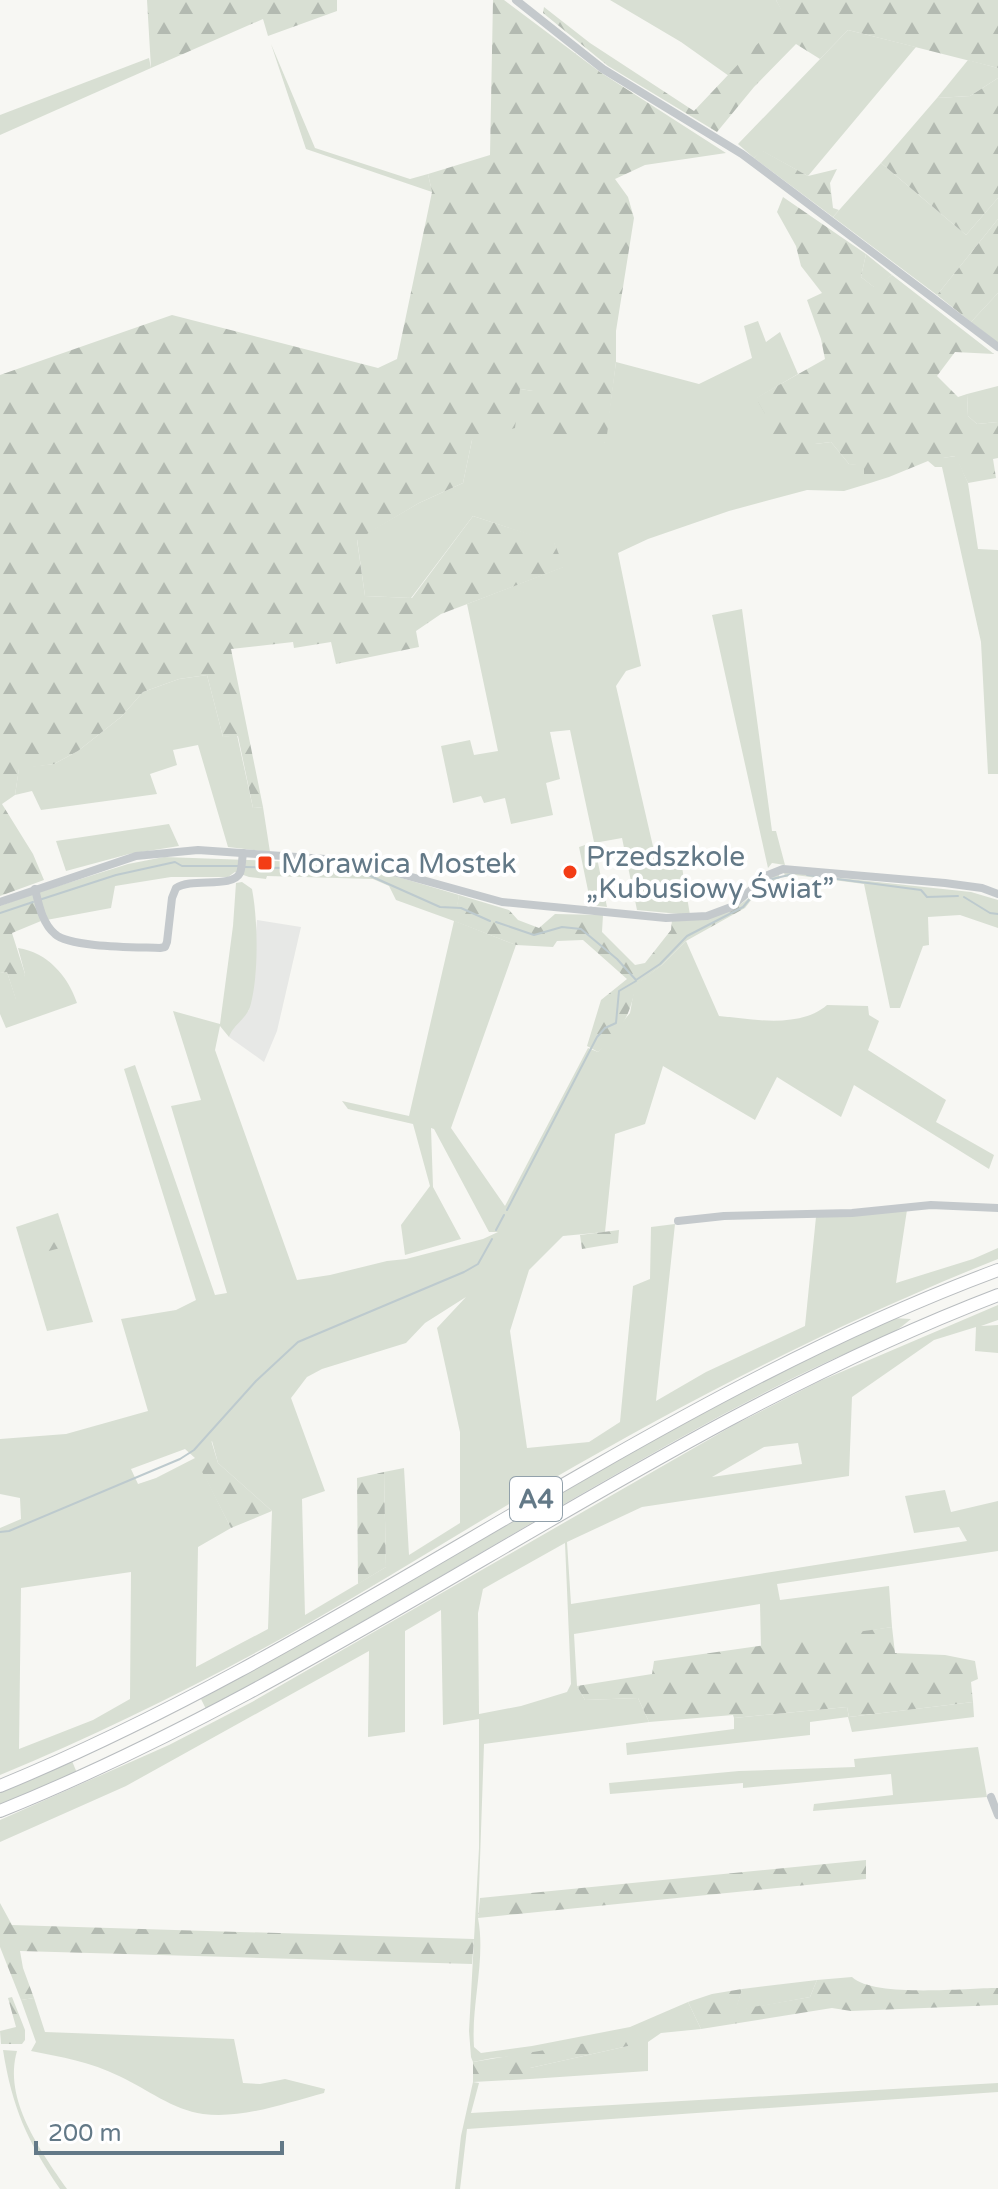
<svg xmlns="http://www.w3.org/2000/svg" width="998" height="2189" viewBox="0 0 998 2189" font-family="'Varela Round',sans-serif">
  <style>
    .built { fill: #e7e8e6 }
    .green { fill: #d8dfd3; fill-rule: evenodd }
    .forest { fill: url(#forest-firs) }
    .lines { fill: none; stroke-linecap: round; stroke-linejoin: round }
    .stream { stroke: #bdcace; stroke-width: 2 }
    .highway-casing { stroke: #b8bcbf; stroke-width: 14 }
    .minor { stroke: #c4c9cc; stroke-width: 8 }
    .highway { stroke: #fff; stroke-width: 12 }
    .poi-dot { fill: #f33d16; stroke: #fff; stroke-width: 3 }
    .labels { text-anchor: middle; stroke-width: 8; stroke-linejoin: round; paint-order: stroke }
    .shield { fill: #fff; stroke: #92a1ab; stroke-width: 2 }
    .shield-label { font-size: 26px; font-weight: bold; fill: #637987 }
    .poi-label { font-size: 28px; fill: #637987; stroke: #fff; text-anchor: start }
  </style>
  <defs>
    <pattern id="forest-firs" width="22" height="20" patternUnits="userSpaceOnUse" patternTransform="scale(2)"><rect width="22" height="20" fill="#d8dfd3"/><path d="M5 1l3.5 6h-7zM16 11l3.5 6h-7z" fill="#b3bab1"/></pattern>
  </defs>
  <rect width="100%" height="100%" fill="#f7f7f3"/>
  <path class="built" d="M257,920L301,927L277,1031L264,1062L229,1037L231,1029L249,1010Z"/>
  <g class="green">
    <path d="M610,0H776L785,16L729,76L681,42Z"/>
    <path d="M848,30L916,47L808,176L762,151L754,158L738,144Z"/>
    <path d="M271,44L315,148L410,179L428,174L432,192L306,149Z"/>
    <path d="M149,58L151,68L0,135V115Z"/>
    <path d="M968,60L998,68V78L970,96L937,98Z"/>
    <path d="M881,163L966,235L998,198V219L937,295L833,217Z"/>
    <path d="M866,254L892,275L875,288L861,277Z"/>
    <path d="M998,293V343L971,322Z"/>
    <path d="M758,321L766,342L780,332L798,374L757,398L815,444L831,442L849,464L864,465L867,484L844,491L807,490L729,511L648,539L618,553L641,666L626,671L616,686L658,868L673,865L682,867L690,915L637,910L622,838L594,843L607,907L591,905L579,847L594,842L570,730L550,732L560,779L546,783L553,815L511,824L505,798L484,803L481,796L453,803L441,746L470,740L474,755L498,751L467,604L563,567L554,543L473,516L411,598L365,596L357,539L419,503L463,483L472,440L520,389L533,391L605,443L616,362L699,384L752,358L744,326Z"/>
    <path d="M998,386V422L977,424L968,416L967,394Z"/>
    <path d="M956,456L968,483L978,549L998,550V774H988L981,642L942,467V458Z"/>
    <path d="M742,609L772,831H776L785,865L772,863L768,868L712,615Z"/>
    <path d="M207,675L223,737L237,735L253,808L263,807L270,852L228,847L198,745L173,750L177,765L150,774L157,794L41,810L32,791L15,795L19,768L54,764L78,751L121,717L143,692L179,679Z"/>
    <path d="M169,824L179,846L129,854L66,871L56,841Z"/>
    <path d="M164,857L328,863L381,872L459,895L455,921L516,945L451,1128L505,1206L588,1048L598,1052L630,1013L635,985L662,965L686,941L719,1016C752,1019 799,1029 827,1005L868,1006L869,1015L879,1021L868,1050L946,1100L936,1122L994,1155L989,1169L854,1085L841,1117L777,1077L755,1120L663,1066L645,1124L615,1134L605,1232L563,1236L529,1270L510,1331L527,1448L589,1442L620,1422L633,1286L650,1279L651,1227L675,1224L656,1401L706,1372L805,1326L816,1217L907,1210L896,1283L973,1259L998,1248V1259C842,1321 694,1397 549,1481C468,1527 390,1577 309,1623C209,1680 106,1731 0,1775V1528L21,1519L20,1498L0,1494V1439L66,1434L148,1411L121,1319L176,1310L196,1300L124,1069L135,1065L215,1295L227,1293L171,1106L201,1100L173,1011L220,1024L233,926L236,883L242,882L252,889C258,920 259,976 250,1007C246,1019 233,1025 229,1037L220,1026L215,1050L297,1280L330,1275L387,1261L406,1259L483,1239L498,1232H489L434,1129L431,1128L433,1187L461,1239L405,1255L401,1225L430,1186L413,1124L348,1109L342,1101L409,1116L454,921L396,900L389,886L373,879L267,876L266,879L249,877L235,872L228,877H171L115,886L111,908L41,921L33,894L128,864ZM466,1297L437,1328L460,1432V1523L409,1555L404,1468L384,1472L386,1567L305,1615L302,1499L325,1491L291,1398L307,1377L322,1369L406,1343L425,1323ZM212,1441L218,1463L272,1511L268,1629L196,1667L198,1547L231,1528L196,1458ZM185,1449L195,1458L156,1478L138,1484L131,1469ZM131,1572L130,1699L93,1720L19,1749L21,1588Z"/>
    <path d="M784,872L971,892L998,900V928L960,915L928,917L929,945L923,946L900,1008H890L864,884L795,875L785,877Z"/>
    <path d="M18,948C47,952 68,976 77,1003L6,1028L0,1014V973L7,972L16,999L25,974Z"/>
    <path d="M58,1213L93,1322L47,1331L16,1227Z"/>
    <path d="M998,1305V1320L981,1326L998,1325V1353L975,1351L976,1327L934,1340L852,1397L849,1476L642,1507L567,1542L571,1604L967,1541L959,1527L914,1533L905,1496L945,1490L951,1512L998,1501V1551L777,1584L780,1600L889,1586L892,1627L761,1648L760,1604L574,1634L577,1686L585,1700L638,1698L649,1722L484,1744L478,1918C486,1960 471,2004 474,2047L481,2053L532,2046L630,2027L688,2002L701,2029L661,2033L648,2042V2071L530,2079V2068L628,2046L493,2058L473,2062L471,2057L469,2031L479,1848V1719L443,1725L441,1610L405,1631V1732L368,1737L369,1651L126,1786L0,1842V1820L169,1745L252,1702L734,1425L820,1381ZM798,1443L802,1464L712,1477L764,1447ZM565,1543L571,1684L567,1692L521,1706L479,1714L478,1613L483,1589Z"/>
    <path d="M892,1318L911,1319C889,1339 858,1348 831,1360C794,1377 758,1396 722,1415C548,1509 381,1616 206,1709L201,1699L673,1428L783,1369Z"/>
    <path d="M973,1702L974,1717L852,1732L848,1717L810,1722V1735L627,1755L626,1743L734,1729V1718L847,1707L849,1717Z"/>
    <path d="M978,1747L987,1797L813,1811L814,1804L893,1795L891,1774L743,1788V1783L610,1794L609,1783L739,1771L855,1767L854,1759Z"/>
    <path d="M72,1761L77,1773L0,1805V1792Z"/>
    <path d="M817,1980L810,1997L735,2011L742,1989Z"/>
    <path d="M34,1998L45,2032L234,2039L243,2083L260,2084L285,2079L325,2089L324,2093C286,2103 243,2119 203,2114C173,2110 147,2089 119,2076C91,2062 61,2057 31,2051L36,2042L21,2000Z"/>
    <path d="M3,2050L17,2051C3,2099 40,2150 67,2189H60C27,2141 12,2107 3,2050Z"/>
    <path d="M473,2082L479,2083L471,2113L998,2083V2092L467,2129L460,2189H455L461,2136Z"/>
  </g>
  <g class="forest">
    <path d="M147,0H337V11L268,36L263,19L151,68Z"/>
    <path d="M493,0H504L600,72L726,153L645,165L615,179L628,197L634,218L616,331V362L606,443L529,437L533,391L520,389L515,428L472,440L463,483L419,503L357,540L365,596L412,598L473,516L554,542L564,567L441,614L416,631L419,647L336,664L331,642L294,648L293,642L231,649L263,807L253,808L238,736L223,737L207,675L179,679L143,692L121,717L78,751L54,764L19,769L15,795L2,804L33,854L44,880L0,896V375L172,315L378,368L397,359L432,192L428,174L490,155Z"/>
    <path d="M776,0H998V68L848,30L820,59L796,44L754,87L717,132L608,66L543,13L544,7L590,43L694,111L784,16Z"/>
    <path d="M998,78V198L966,235L881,163L937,98L970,96Z"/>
    <path d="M761,150L808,176L837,169L830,183L833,208L839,210L833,217L754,158Z"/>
    <path d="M783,197L866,254L861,277L874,287L892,275L994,354L955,352L937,376L958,397L967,394L968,416L977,424L998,422V458L993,459L996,478L968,483L955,456L943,458L942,467H935L928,461L889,477L867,484L864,479V466L849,464L831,442L815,444L811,464C777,468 778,458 760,432L767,417L756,398L825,359L821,339L807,300L822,293L801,266L796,246L777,212Z"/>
    <path d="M998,219V293L971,322L937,295Z"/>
    <path d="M778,873L780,878L758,891L745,908L686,941L662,965L636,985C629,1019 622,1028 598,1052L587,1046L601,1000L627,979L583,940L557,941L553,947L516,945L454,921L459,895L509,910L518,920L539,928L555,914L603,915L602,932L635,965L645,963L671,930L672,920C692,916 719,916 737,906C752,898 762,882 778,873Z"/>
    <path d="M33,894L41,921L12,933L25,974L21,997L16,1000L7,972L0,973V906Z"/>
    <path d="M60,1221L68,1246L41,1253L37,1246L42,1232Z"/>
    <path d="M619,1230L618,1243L582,1249L580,1235Z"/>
    <path d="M211,1440L218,1463L272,1511L231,1528L195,1458Z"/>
    <path d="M384,1472L386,1567L358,1584L357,1478Z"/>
    <path d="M892,1627L895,1653L945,1655L975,1661L978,1679L971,1682L973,1702L849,1717L847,1707L734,1718L733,1715L649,1722L638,1698L585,1700L577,1686L652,1674L654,1661Z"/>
    <path d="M866,1860V1879L478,1918L480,1898Z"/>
    <path d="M0,1903L12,1925L474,1939L472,1964L20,1951L23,1968L34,1998L21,2000L0,1947Z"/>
    <path d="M852,1977C875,1998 965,1988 998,1988V2005L851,2011L832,2008L701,2029L688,2002L712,1994L742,1989L736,2010L810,1997L817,1980Z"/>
    <path d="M12,1997L25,2030V2040L22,2044H1L0,2031L16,2027L8,1998Z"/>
    <path d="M634,2035L628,2046L530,2068V2079L473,2082V2062Z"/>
  </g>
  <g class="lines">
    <g class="stream">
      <path d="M245,867L322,869L366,874L440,907L461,908L490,921"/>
      <path d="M807,875L921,890L927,897L958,896"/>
      <path d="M768,880L793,874"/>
      <path d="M964,897L990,913L998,914"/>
      <path d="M39,900L116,875L175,862L182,866H238"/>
      <path d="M0,913L33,902"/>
      <path d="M496,922L534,935L562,927L581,929L617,959L636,980L660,964L687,936L743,907L758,889"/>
      <path d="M507,1210L597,1037L605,1028L616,1023L619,991L636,981"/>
      <path d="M496,1230L504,1215"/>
      <path d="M0,1532L9,1531L180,1459L194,1450L256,1381L298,1342L464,1272L478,1264L492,1239"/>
    </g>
    <g class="highway-casing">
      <g id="highway">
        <path d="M0,1786C348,1643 644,1401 998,1270"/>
        <path d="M0,1811C350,1670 645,1430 998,1295"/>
      </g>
    </g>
    <g class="minor">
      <path d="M516,0L603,69L742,154L998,347"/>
      <path d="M35,889C39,905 42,923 55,934C70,948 138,947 160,948L165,947L167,942L172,898L176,888C192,877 232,889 240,873C242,868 242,859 243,853"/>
      <path d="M0,902L136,856L198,850L354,861L502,902L666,918L707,916L731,907L768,875L783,869L945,883L982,888L998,894"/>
      <path d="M678,1221L724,1216L852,1213L931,1205L998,1208"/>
      <path d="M991,1797L998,1815"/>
    </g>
    <use href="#highway" class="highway"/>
  </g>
  <g class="poi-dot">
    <rect x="257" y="855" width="16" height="16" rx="4"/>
    <circle cx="570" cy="872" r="8"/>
  </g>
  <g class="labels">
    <rect class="shield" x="510" y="1477" width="52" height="44" rx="6"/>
    <g class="shield-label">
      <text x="536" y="1508">A4</text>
    </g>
    <g class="poi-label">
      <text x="586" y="866">Przedszkole<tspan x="586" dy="32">„Kubusiowy Świat”</tspan></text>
      <text x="281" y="873">Morawica Mostek</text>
    </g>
  </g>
  <path d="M36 2141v12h246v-12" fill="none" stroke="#637987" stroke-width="4"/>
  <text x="48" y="2141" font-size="24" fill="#637987" stroke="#ffffff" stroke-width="6" paint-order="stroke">200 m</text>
</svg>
